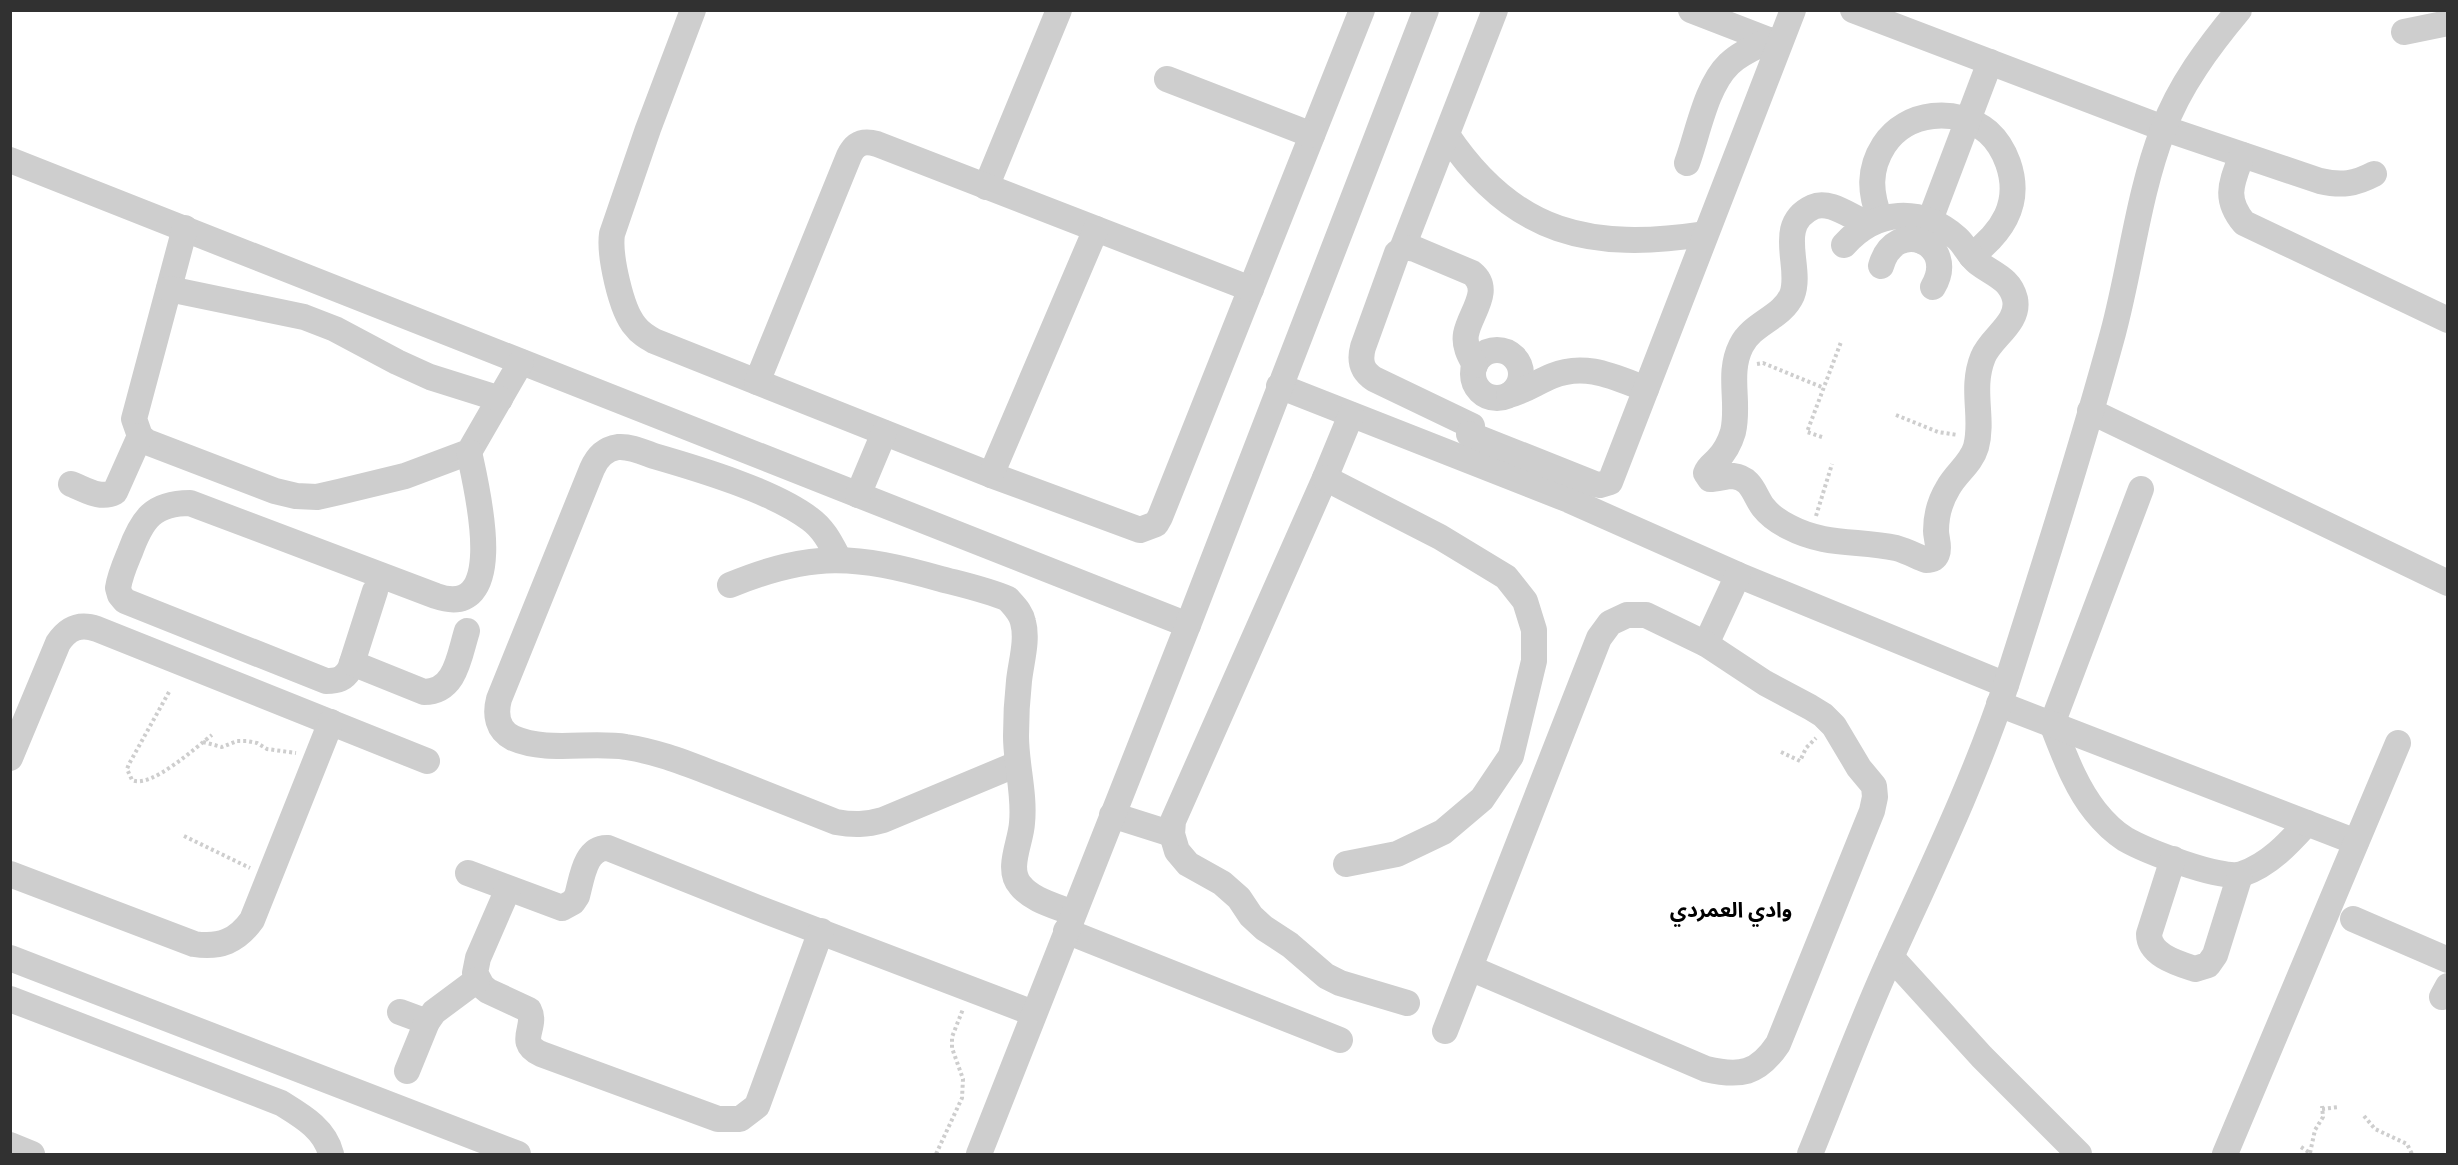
<svg xmlns="http://www.w3.org/2000/svg" width="2458" height="1165" viewBox="0 0 2458 1165" font-family="'Public Sans','Noto Sans Arabic',sans-serif">
  <style>
    .lines { fill: none; stroke-linecap: round; stroke-linejoin: round }
    .path { stroke: #cecece; stroke-width: 4; stroke-dasharray: 3 3; stroke-linecap: butt }
    .minor { stroke: #cecece; stroke-width: 26 }
    .labels { text-anchor: middle; stroke-width: 6; stroke-linejoin: round; paint-order: stroke }
    .district-label { font-size: 21px; font-weight: bold; fill: #000; stroke: #fff }
  </style>
  <rect width="100%" height="100%" fill="#fff"/>
  <g class="lines">
    <g class="path">
      <path d="M1757,364L1763,363L1824,388"/>
      <path d="M1896,415L1938,432L1958,435"/>
      <path d="M1822,437L1807,432L1841,342"/>
      <path d="M1816,516L1832,464"/>
      <path d="M169,692L129,764L127,769L132,780C151,789 196,747 212,735"/>
      <path d="M203,742L222,747L237,741H247L257,743L267,749L296,753"/>
      <path d="M1781,752L1800,761L1806,748L1816,738"/>
      <path d="M184,836L250,868"/>
      <path d="M2322,1109L2339,1107"/>
      <path d="M2364,1116L2375,1129L2407,1144L2412,1154"/>
      <path d="M2301,1147L2310,1153"/>
      <path d="M2310,1153L2315,1130L2323,1117L2322,1106"/>
      <path d="M936,1154L962,1098L963,1079L952,1048V1037L963,1009"/>
    </g>
    <g class="minor">
      <path d="M693,10L648,129L612,234C609,255 621,310 635,326C640,333 647,337 654,341L991,475L1140,530L1156,524L1160,517L1362,10"/>
      <path d="M1691,10L1779,44"/>
      <path d="M1853,10L2163,128L2320,181C2342,186 2355,184 2374,174"/>
      <path d="M2404,32L2448,23"/>
      <path d="M1167,79L1312,135"/>
      <path d="M1447,135C1514,235 1591,251 1705,234"/>
      <path d="M2242,155C2232,182 2223,198 2244,223L2448,320"/>
      <path d="M10,160L1188,625"/>
      <path d="M1687,163C1698,133 1706,86 1729,64C1740,53 1756,47 1770,40"/>
      <path d="M986,187L1059,10"/>
      <path d="M1880,219C1870,193 1868,170 1884,145C1906,111 1957,106 1988,132C1997,140 2004,152 2008,163C2022,203 2003,232 1971,256"/>
      <path d="M185,228L134,419L140,436L147,442L275,491L296,496L317,497L339,492L405,476L469,452L521,362"/>
      <path d="M1922,241L1990,62"/>
      <path d="M1844,245C1876,209 1920,206 1957,238C1965,245 1969,256 1977,262C1992,274 2010,278 2015,299C2020,323 1991,337 1983,357C1970,389 1984,418 1976,447C1971,464 1956,473 1948,488C1940,501 1936,516 1936,531C1936,538 1940,547 1937,554C1935,559 1931,560 1926,560C1916,556 1907,551 1896,548C1858,540 1825,546 1789,527C1779,522 1770,516 1763,507C1754,495 1752,478 1733,476C1725,476 1718,479 1710,479L1706,473C1708,467 1713,464 1717,460C1725,452 1730,442 1733,432C1740,403 1727,374 1741,346C1752,323 1782,318 1792,295C1803,267 1774,225 1813,207C1830,199 1853,219 1869,224"/>
      <path d="M1402,249L1495,10"/>
      <path d="M1881,266C1895,216 1959,243 1933,287"/>
      <path d="M169,289L304,317L335,329L397,362L430,377L500,399"/>
      <circle cx="1497" cy="374" r="24"/>
      <path d="M757,382L849,156C855,143 863,140 877,144L1251,289"/>
      <path d="M1279,386L1569,500L1738,575L2006,685"/>
      <path d="M1509,395C1525,391 1537,382 1552,376C1585,362 1614,377 1646,389"/>
      <path d="M2090,411L2448,583"/>
      <path d="M1351,415L1325,478L1173,821L1172,834L1177,851L1188,864L1222,883L1239,898L1251,916L1264,928L1290,945L1326,976L1340,983L1407,1003"/>
      <path d="M1472,426L1374,379C1362,371 1359,362 1363,347L1397,253C1403,248 1407,247 1415,249L1472,273C1493,290 1470,313 1466,334C1464,345 1469,355 1475,365"/>
      <path d="M1469,434L1595,484L1600,485L1610,482L1793,10"/>
      <path d="M991,475L1096,229"/>
      <path d="M1325,478L1440,537L1506,577L1525,601L1534,630V661L1511,756L1482,799L1443,832L1397,854L1346,864"/>
      <path d="M71,484C85,489 100,500 115,492L140,436"/>
      <path d="M2141,489L2052,724C2064,754 2075,786 2095,811C2103,821 2114,832 2125,839C2144,850 2222,881 2242,874C2269,865 2289,843 2307,823"/>
      <path d="M858,495L884,433"/>
      <path d="M839,559C831,544 824,529 810,519C773,491 699,469 654,456C643,452 630,446 618,447C605,449 597,457 592,469L499,699C495,714 497,730 513,738C547,753 591,741 626,747C660,752 690,765 722,777C760,792 798,807 836,822C853,825 866,825 883,820L1017,764"/>
      <path d="M730,585C813,551 856,555 941,579C964,585 987,590 1008,599C1014,606 1021,612 1023,622C1028,640 1021,662 1019,681C1017,699 1016,718 1016,736C1016,765 1025,794 1022,823C1021,842 1006,869 1020,885C1031,900 1056,906 1073,913"/>
      <path d="M375,591L350,669C344,679 338,681 326,681L125,601L120,595L118,588C120,575 125,564 130,552C142,519 153,503 190,503L436,596C511,622 476,485 469,452"/>
      <path d="M1706,644L1738,575"/>
      <path d="M352,663L424,692C456,692 459,656 467,631"/>
      <path d="M1999,704L2356,842"/>
      <path d="M10,758L58,643C68,628 80,623 97,629L427,761"/>
      <path d="M1112,815L1172,834"/>
      <path d="M2173,859L2149,934C2149,955 2177,963 2195,969L2208,965L2215,955L2240,875"/>
      <path d="M468,873L562,908L573,902L577,896C582,878 585,847 608,848L758,908L1033,1013"/>
      <path d="M10,874L194,944C220,948 237,941 252,920L331,722"/>
      <path d="M508,889L478,958L475,973L482,986L488,991L529,1010C538,1027 515,1042 541,1054L718,1119H740L757,1106L821,931"/>
      <path d="M2353,919L2448,960"/>
      <path d="M1066,931L1340,1040"/>
      <path d="M1891,957L1982,1057L2079,1154"/>
      <path d="M10,958L518,1154"/>
      <path d="M2442,997L2448,986"/>
      <path d="M10,999L281,1103C302,1116 325,1129 331,1154"/>
      <path d="M400,1012L427,1022"/>
      <path d="M1445,1031L1599,638L1610,623L1627,615H1646L1706,644L1765,683L1810,707L1823,715L1834,726L1859,768L1874,786L1875,797L1872,811L1778,1044C1758,1074 1740,1077 1706,1069L1470,968"/>
      <path d="M407,1071L427,1022L434,1012L477,980"/>
      <path d="M10,1145L32,1154"/>
      <path d="M979,1154L1188,625L1426,10"/>
      <path d="M1810,1154C1837,1088 1862,1020 1892,955C1933,865 1976,776 2007,682C2044,566 2081,450 2113,333C2131,266 2138,195 2163,130C2179,86 2209,46 2239,10"/>
      <path d="M2225,1154L2398,743"/>
    </g>
  </g>
  <g class="labels">
    <g class="district-label">
      <text x="1731" y="917">وادي العمردي</text>
    </g>
  </g>
  <rect width="2458" height="1165" fill="none" stroke="#313131" stroke-width="24"/>
</svg>
